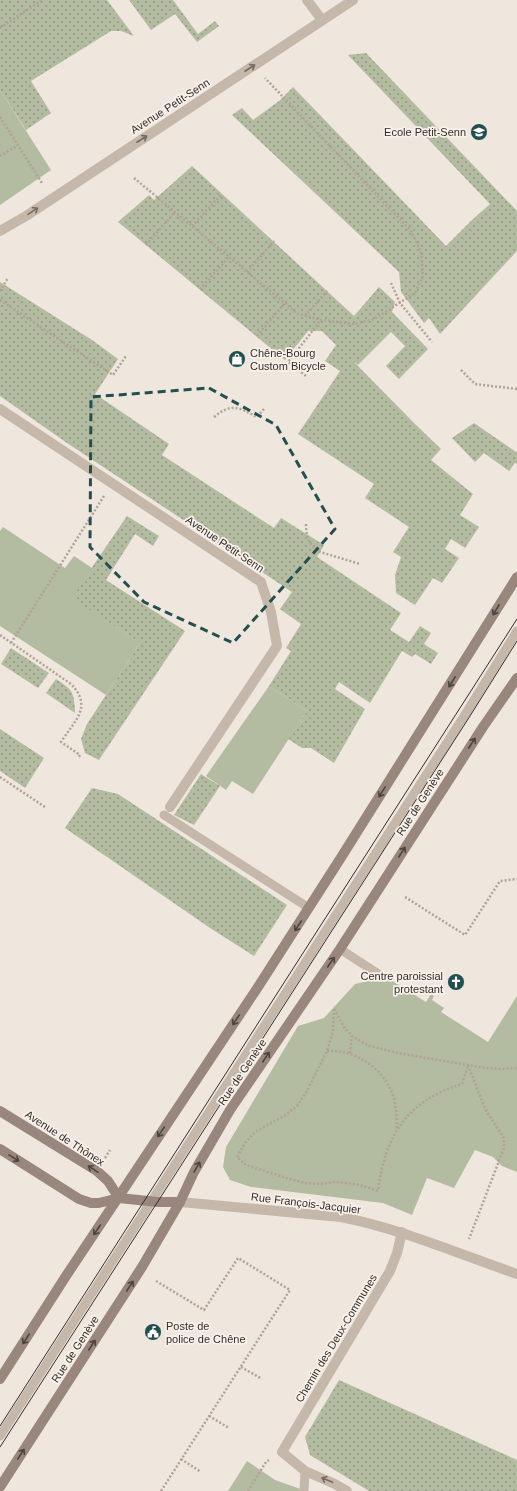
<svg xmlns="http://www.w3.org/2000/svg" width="517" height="1491" viewBox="0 0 517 1491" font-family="Helvetica,sans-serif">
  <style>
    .grass { fill: url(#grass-dots) }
    .park { fill: #b3bca0 }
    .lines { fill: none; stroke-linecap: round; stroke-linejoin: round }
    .path { stroke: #b2a196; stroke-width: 2.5; stroke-dasharray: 2 2; stroke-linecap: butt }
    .service { stroke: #c6b7ab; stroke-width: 9 }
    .minor { stroke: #c6b7ab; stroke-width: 10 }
    .tertiary { stroke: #c6b7ab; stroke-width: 10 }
    .secondary { stroke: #99877d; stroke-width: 10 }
    .tram { stroke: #352d2a; stroke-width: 1 }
    .oneway { stroke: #766b64 }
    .oneway2 { stroke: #4e443f }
    .marked { fill: none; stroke: #244f51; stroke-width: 3; stroke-dasharray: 8 5; stroke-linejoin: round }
    .labels { text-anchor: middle; stroke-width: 3.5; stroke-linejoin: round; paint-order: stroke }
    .street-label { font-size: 11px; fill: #352d2a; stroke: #f7f1ea }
    .poi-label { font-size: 11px; fill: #352d2a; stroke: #f7f1ea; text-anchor: end }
  </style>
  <defs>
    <pattern id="grass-dots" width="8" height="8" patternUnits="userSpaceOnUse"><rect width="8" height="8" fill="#b3bca0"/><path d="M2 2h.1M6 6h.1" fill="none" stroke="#929983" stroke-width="1.8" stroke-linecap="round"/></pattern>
  </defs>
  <rect width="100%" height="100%" fill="#efe7de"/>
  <g class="grass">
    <path d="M0,0H107L134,36L121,31H111L31,81L51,113L26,130L0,90Z"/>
    <path d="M129,0H173L198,34L215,21L219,26L197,42L175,14L151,30Z"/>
    <path d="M366,53L517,211V251L440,334L429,318L424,323L401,292L399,272L232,115L242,108L253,120L279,101L293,87L446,246L472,220L490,204L348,55Z"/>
    <path d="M192,166L354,316L379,287L395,302L392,312L428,349L399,379L386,366L405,346L391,332L358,365L351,359L415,424L441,449L431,460L473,494L460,515L479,527L465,548L451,539L445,549L459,558L442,583L433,578L415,605L396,593L395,575L401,557L393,552L409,527L365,498L374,484L298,434L340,371L325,361L336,345L322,331H308L285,360L118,222L149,195L154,200Z"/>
    <path d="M0,282L92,340L118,359L95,394L169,444L162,455L274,528L281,518L324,545L317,557L401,613L390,630L409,642L420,626L431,633L424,644L438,653L431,664L415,654L412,657L402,651L370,703L339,682L335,689L365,709L334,763L311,748H302L288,739L307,711L269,686L291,651L286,648L301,624L280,609L292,592L67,443L0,396Z"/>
    <path d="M474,423L516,452L517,451V464L515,463L509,471L484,453L475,462L452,438Z"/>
    <path d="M127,516L159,536L153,546L135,534L106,580L185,631L99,760L85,753L81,739L87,724L140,643L71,598Z"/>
    <path d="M11,648L49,673L38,688L1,664Z"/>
    <path d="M56,679C73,690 74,692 75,713L46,693Z"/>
    <path d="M0,729L44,758L25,788L0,771Z"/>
    <path d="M201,774L220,786L194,825L174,815Z"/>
    <path d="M92,788L118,794L287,905L254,956L210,928L65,828Z"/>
    <path d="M339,1380L517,1460V1491H369L310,1455L305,1437Z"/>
  </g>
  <g class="park">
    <path d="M0,90L51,170L0,205Z"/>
    <path d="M3,527L65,568L74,556L92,568L72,598L140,643L106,695L0,626V531Z"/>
    <path d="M269,686L307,711L253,794L232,781L226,790L206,776Z"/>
    <path d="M386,977L426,1002L431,994L434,996L432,1000L444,1008L441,1012L488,1042L517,996V1172L502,1166L493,1157L475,1150L454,1188L427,1178L412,1215L383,1203L251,1187L230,1180L223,1167L226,1147L298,1026L324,1018L355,984Z"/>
    <path d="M247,1461L275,1480L306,1491H228Z"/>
  </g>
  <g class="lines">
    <g class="path">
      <path d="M0,28L42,0"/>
      <path d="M0,117L42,183"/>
      <path d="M0,156L18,145"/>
      <path d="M134,178L298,314L321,320L354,324L374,319L415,293L423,276L421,252L411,231L265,78"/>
      <path d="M192,226L222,194"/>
      <path d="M146,245L175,212"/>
      <path d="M247,272L274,241"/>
      <path d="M391,283L400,303L432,342"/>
      <path d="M200,289L229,257"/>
      <path d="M0,291L8,278"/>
      <path d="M0,300L113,375L126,356"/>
      <path d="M305,316L327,291"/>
      <path d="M257,336L285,303"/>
      <path d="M461,370L475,384L517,389"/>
      <path d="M306,376L288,362L321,320"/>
      <path d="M214,417C231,403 239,407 257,417L264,409"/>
      <path d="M306,524C306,535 308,543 317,551L360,564"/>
      <path d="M0,635L71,684C93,707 75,720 61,742L80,755L78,758"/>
      <path d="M11,643L104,496"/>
      <path d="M0,777L45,807"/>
      <path d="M405,897L465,935L500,881L517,879"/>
      <path d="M334,1009L333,1032L327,1051L307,1091L297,1106L284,1116L255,1132L245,1143L237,1157L246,1165L290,1179L305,1183L319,1184L334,1182L347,1183L360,1185L378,1191C385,1135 407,1101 462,1084L468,1065"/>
      <path d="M334,1009L344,1027L352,1036L367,1045L398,1053L485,1068L501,1069L517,1068"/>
      <path d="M327,1051C354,1049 381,1067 392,1092C396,1103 397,1117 397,1129"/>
      <path d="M350,1053L352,1036"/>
      <path d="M468,1065L485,1109L504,1138V1148L469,1239"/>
      <path d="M105,1158L110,1150"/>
      <path d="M156,1281L204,1310L238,1258L290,1290L161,1491"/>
      <path d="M241,1367L262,1379"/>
      <path d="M209,1416L229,1428"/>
      <path d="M181,1459L201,1472"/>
      <path d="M248,1491L266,1462L269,1460"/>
    </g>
    <g class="service">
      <path d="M164,815L309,908"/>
      <path d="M340,949L380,975"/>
      <path d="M0,1436L466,713L517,631"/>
      <path d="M304,1491L305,1471"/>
    </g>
    <g class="minor">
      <path d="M307,0L322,20"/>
      <path d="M0,409L261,582L271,612L277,646L170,807"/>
      <path d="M347,1491L335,1484L305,1471L282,1452L390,1271L397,1253L402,1232"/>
    </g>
    <g class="tertiary">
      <path d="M0,231L26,216L353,0"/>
      <path d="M180,1202L341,1217C402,1229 459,1254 517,1274"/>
    </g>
    <g class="secondary">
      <path d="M0,1111L97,1171L108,1181L119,1198"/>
      <path d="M0,1149L79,1199L91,1203H99L119,1198L158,1202H180"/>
      <path d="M0,1379L66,1276L258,987L342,856L517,577"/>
      <path d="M0,1487L142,1267L180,1202L194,1172L230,1110L340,949L483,727L517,678"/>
    </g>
    <g class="tram">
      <path d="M0,1426L517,619"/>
      <path d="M0,1447L470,716L517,641"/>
    </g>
  </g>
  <defs><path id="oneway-shaft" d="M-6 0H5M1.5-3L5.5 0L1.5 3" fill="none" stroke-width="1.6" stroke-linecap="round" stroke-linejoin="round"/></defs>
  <g class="oneway">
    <use href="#oneway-shaft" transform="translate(250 68) rotate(-33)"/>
    <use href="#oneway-shaft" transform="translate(142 139) rotate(-33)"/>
    <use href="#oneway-shaft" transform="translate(33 211) rotate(-34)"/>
    <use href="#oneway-shaft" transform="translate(327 1480) rotate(-157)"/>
  </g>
  <g class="oneway2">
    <use href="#oneway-shaft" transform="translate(496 610) rotate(121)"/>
    <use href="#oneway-shaft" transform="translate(452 682) rotate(122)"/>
    <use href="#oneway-shaft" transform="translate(472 743) rotate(-57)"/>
    <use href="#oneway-shaft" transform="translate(382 792) rotate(122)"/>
    <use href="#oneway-shaft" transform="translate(402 852) rotate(-57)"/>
    <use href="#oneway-shaft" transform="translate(298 926) rotate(123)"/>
    <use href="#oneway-shaft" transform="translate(331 962) rotate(-56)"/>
    <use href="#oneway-shaft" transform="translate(236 1020) rotate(124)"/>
    <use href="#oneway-shaft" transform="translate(266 1057) rotate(-56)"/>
    <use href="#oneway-shaft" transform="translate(161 1132) rotate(124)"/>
    <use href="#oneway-shaft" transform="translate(14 1158) rotate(32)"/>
    <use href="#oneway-shaft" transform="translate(197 1167) rotate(-60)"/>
    <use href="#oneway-shaft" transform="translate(93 1169) rotate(-146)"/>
    <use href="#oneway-shaft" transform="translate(97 1230) rotate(124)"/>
    <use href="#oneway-shaft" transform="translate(130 1286) rotate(-57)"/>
    <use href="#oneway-shaft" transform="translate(26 1339) rotate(123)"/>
    <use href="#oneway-shaft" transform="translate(92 1345) rotate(-57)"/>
    <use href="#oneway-shaft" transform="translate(21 1454) rotate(-57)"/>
  </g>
  <path class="marked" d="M209,388L276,425L335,529L233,643L144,602L90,547L91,397Z"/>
  <defs>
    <g id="school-disc" transform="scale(0.9)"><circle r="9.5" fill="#244f51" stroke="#f7f1ea"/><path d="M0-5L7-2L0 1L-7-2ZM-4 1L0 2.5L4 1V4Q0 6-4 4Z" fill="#fff"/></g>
    <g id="shop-disc" transform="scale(0.9)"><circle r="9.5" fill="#244f51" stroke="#f7f1ea"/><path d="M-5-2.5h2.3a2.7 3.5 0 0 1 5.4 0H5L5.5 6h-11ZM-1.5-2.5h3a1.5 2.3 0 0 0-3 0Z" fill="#fff"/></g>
    <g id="church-disc" transform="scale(0.9)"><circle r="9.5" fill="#244f51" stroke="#f7f1ea"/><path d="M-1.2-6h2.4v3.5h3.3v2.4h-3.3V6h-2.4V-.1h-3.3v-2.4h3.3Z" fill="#fff"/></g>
    <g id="civic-disc" transform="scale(0.9)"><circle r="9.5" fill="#244f51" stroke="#f7f1ea"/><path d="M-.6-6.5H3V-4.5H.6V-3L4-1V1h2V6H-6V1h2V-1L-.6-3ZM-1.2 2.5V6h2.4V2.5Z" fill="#fff"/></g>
  </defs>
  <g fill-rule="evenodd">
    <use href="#school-disc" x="479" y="132"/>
    <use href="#shop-disc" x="237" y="359"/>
    <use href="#church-disc" x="456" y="982"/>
    <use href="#civic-disc" x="153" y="1332"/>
  </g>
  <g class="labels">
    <g class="street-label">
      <text transform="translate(170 106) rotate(-33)" y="4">Avenue Petit-Senn</text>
      <text transform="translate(225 544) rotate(34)" y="4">Avenue Petit-Senn</text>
      <text transform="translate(420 802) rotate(-57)" y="4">Rue de Genève</text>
      <text transform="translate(242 1072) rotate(-56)" y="4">Rue de Genève</text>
      <text transform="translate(65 1138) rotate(33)" y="4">Avenue de Thônex</text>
      <text transform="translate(306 1203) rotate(7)" y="4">Rue François-Jacquier</text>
      <text transform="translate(336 1338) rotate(-59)" y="4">Chemin des Deux-Communes</text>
      <text transform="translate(75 1349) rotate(-57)" y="4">Rue de Genève</text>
    </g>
    <g class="poi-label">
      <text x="466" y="136">Ecole Petit-Senn</text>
      <text x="250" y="357" text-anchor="start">Chêne-Bourg<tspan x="250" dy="13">Custom Bicycle</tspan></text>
      <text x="443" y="980">Centre paroissial<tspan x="443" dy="13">protestant</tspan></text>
      <text x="166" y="1330" text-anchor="start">Poste de<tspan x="166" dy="13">police de Chêne</tspan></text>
    </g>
  </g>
</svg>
